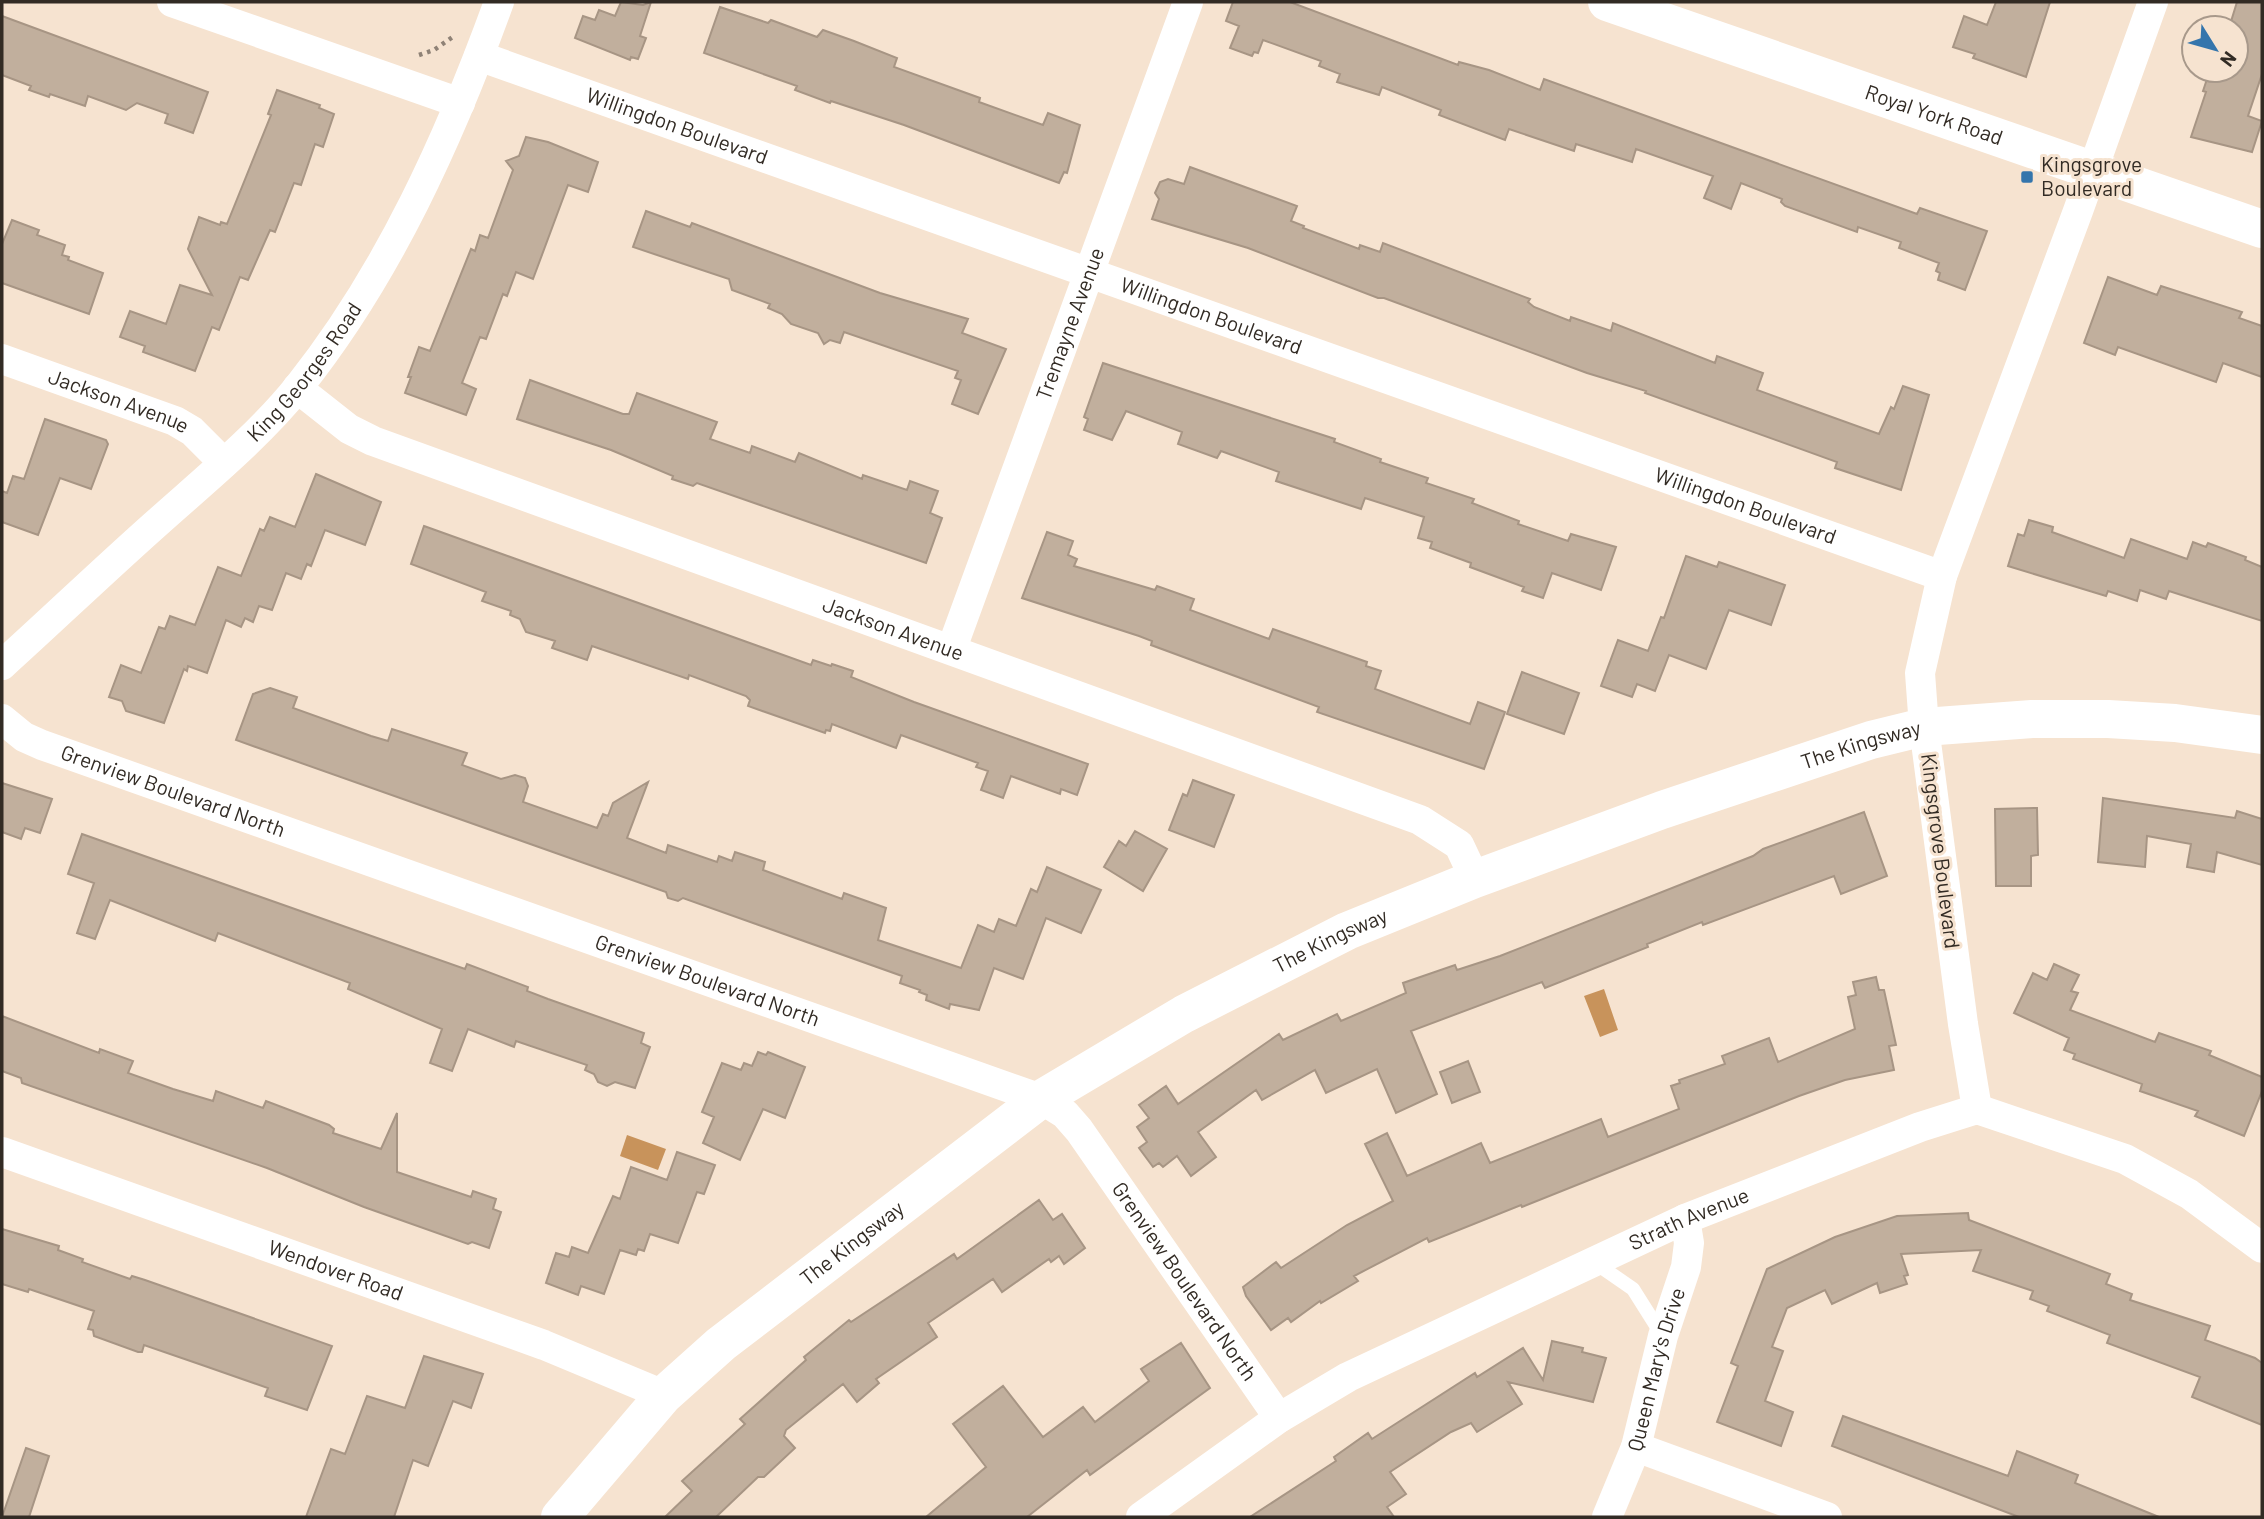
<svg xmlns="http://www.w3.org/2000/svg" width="2264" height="1519" viewBox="0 0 2264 1519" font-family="Barlow,sans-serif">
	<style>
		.water { fill: #c8935b }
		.building { fill: #c1af9d; stroke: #a79584; stroke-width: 2 }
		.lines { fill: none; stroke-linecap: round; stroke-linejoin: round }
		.path { stroke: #8f8276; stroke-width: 4.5; stroke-dasharray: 3.5 5; stroke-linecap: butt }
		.lane { stroke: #fff; stroke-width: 14 }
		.street { stroke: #fff; stroke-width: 30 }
		.secondary { stroke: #fff; stroke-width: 38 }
		.poi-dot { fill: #3475ac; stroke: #f6e3d0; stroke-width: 2.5 }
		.labels { text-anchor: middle; stroke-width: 6; stroke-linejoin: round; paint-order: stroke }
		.street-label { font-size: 21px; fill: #322b24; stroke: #f6e3d0 }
		.poi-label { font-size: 21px; fill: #322b24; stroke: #f6e3d0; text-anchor: start }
	</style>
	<rect width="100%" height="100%" fill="#f6e3d0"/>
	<path class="water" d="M 1604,989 L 1618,1030 L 1600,1037 L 1584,996 Z
		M 627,1135 L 666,1149 L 658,1170 L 620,1156 Z"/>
	<path class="building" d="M 621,2 L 643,5 L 651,2 L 640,36 L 646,38 L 638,59 L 631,57 L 630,60 L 575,38 L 583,16 L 595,20 L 599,10 L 615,16 Z
		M 1233,2 L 1290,2 L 1458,65 L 1459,62 L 1489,70 L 1540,90 L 1544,79 L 1917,214 L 1920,208 L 1987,231 L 1965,290 L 1938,280 L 1940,273 L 1936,271 L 1939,263 L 1899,248 L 1901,242 L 1858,227 L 1857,232 L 1785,206 L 1781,202 L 1782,199 L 1741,183 L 1731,209 L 1704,198 L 1713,176 L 1636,149 L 1632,162 L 1576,144 L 1574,151 L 1509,129 L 1505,140 L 1439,115 L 1441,110 L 1382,87 L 1379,95 L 1337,82 L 1340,74 L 1319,66 L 1321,61 L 1263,40 L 1258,53 L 1254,52 L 1252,56 L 1230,48 L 1239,26 L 1226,21 Z
		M 1996,2 L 2050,2 L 2026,77 L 1973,58 L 1975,54 L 1953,47 L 1964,16 L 1987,25 Z
		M 2237,2 L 2262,2 L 2262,74 L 2248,116 L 2262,121 L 2252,152 L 2191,137 L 2206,92 L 2203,91 L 2210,70 L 2236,70 L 2236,28 L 2229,28 Z
		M 720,7 L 768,23 L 771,20 L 817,37 L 823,30 L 854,41 L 897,58 L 894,67 L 980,98 L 979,102 L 1043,125 L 1048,113 L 1080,125 L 1067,173 L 1064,172 L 1059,183 L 904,125 L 831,101 L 830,103 L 795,90 L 797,86 L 704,53 Z
		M 2,16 L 208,92 L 193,133 L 165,123 L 168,114 L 137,103 L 126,110 L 88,96 L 85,106 L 50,94 L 49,97 L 29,90 L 31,86 L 2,75 Z
		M 277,90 L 320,105 L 319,108 L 334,114 L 323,147 L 315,144 L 301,185 L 294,183 L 275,232 L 270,230 L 248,280 L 240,277 L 219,330 L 212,327 L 195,371 L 143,352 L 145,346 L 120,337 L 130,311 L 166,324 L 180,285 L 212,295 L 188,249 L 199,217 L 220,225 L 221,222 L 227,224 L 271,115 L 268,114 Z
		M 526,137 L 548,142 L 598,162 L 588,192 L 568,185 L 533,279 L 516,272 L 507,296 L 503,294 L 486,339 L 480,337 L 462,383 L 476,389 L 466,415 L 405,393 L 411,377 L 408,377 L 419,347 L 430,351 L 471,249 L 475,251 L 480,235 L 488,238 L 513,170 L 506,161 L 519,156 Z
		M 1190,167 L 1297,206 L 1291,221 L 1304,226 L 1303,228 L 1359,249 L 1360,245 L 1380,252 L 1383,243 L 1530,299 L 1528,302 L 1534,307 L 1570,321 L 1571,317 L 1611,331 L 1613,323 L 1715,363 L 1717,356 L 1763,373 L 1757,390 L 1879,434 L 1891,407 L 1894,409 L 1903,386 L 1929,395 L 1901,490 L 1835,468 L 1837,462 L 1645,393 L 1646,391 L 1587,373 L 1384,298 L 1378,298 L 1248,248 L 1152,219 L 1159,199 L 1155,193 L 1160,182 L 1168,179 L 1184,184 Z
		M 646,211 L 690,227 L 692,223 L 880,293 L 968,319 L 962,333 L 1006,349 L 978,414 L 952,404 L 961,380 L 955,378 L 958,371 L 844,332 L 840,343 L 830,340 L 824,344 L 818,333 L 791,324 L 782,314 L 768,308 L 770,304 L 732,290 L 729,279 L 633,247 Z
		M 12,220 L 39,230 L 37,235 L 65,245 L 62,255 L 69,257 L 68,260 L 103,273 L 89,314 L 2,283 L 2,244 Z
		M 2108,277 L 2157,295 L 2161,286 L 2242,312 L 2239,318 L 2262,326 L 2262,377 L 2223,363 L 2216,382 L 2118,347 L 2115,355 L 2084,343 Z
		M 1103,363 L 1335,439 L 1334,442 L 1381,459 L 1380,462 L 1428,478 L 1426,483 L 1474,499 L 1472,503 L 1519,521 L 1518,524 L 1568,541 L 1571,534 L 1616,547 L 1601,590 L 1552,573 L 1543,598 L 1522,591 L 1524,587 L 1470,567 L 1471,563 L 1430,548 L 1432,542 L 1418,538 L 1424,517 L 1365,498 L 1361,509 L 1276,481 L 1279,472 L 1221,451 L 1217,458 L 1178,444 L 1182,432 L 1126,411 L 1112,440 L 1084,430 L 1088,419 L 1084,417 Z
		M 530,380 L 623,414 L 629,414 L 637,393 L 717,422 L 710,439 L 750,453 L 752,446 L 795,462 L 799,453 L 862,479 L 863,475 L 907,490 L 910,481 L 938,491 L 930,513 L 942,518 L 926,563 L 697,483 L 693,486 L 672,479 L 673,476 L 611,450 L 517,419 Z
		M 45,419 L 106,440 L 108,444 L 91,489 L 60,478 L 38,535 L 2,522 L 2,491 L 7,493 L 13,476 L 24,479 Z
		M 316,474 L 381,502 L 365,545 L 325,530 L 311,566 L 307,564 L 301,579 L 286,573 L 272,610 L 259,606 L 253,622 L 245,618 L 241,627 L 226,620 L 207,673 L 188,666 L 187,671 L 184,669 L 164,723 L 126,711 L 122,701 L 109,697 L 121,665 L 141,673 L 159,627 L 165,629 L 170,616 L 195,625 L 218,567 L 241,576 L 260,529 L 264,531 L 270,517 L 295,527 Z
		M 2029,520 L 2053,527 L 2052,532 L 2124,558 L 2131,539 L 2187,559 L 2193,542 L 2206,547 L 2208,543 L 2246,557 L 2245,560 L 2262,567 L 2262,621 L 2169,591 L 2166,599 L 2140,590 L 2137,601 L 2108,591 L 2106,596 L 2008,566 L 2018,534 L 2024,536 Z
		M 424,526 L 811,665 L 813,660 L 831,666 L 832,664 L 853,671 L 851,677 L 914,702 L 1088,764 L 1077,795 L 1061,789 L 1060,794 L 1011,776 L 1003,798 L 981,790 L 988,771 L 976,767 L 978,763 L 901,735 L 896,748 L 832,724 L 830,731 L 826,730 L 825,733 L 748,706 L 750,700 L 746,696 L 689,675 L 688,679 L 592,646 L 587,660 L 552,648 L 555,641 L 526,632 L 520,619 L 510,615 L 511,611 L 482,601 L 486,592 L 411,564 Z
		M 1047,532 L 1073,541 L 1068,555 L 1077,559 L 1074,566 L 1155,590 L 1157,586 L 1194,599 L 1190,610 L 1269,639 L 1273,629 L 1367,662 L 1366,666 L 1381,671 L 1375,689 L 1470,724 L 1478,702 L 1505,712 L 1484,769 L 1317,712 L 1319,707 L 1151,645 L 1152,641 L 1139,636 L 1022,598 Z
		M 1686,556 L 1717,567 L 1719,562 L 1785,585 L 1771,625 L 1729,610 L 1706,669 L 1669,655 L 1655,691 L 1637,684 L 1632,697 L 1601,686 L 1618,640 L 1648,651 L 1661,617 L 1664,618 Z
		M 1522,672 L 1579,693 L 1564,734 L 1507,714 Z
		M 270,688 L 297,697 L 293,708 L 371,736 L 388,741 L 392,729 L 467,753 L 462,765 L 501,779 L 515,775 L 525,778 L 528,786 L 523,802 L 597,828 L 603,814 L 608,816 L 613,803 L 648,782 L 627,838 L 666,853 L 668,845 L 717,862 L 719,856 L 732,861 L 735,852 L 765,862 L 763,870 L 842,899 L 844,893 L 886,908 L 878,940 L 961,968 L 978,925 L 994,932 L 999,919 L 1016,926 L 1031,889 L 1037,892 L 1047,867 L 1101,890 L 1081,933 L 1046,918 L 1023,979 L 994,968 L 979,1010 L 950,1004 L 949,1009 L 926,1000 L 927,995 L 919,992 L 920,990 L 900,983 L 902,976 L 683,898 L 678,901 L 668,898 L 666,892 L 236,740 L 253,694 Z
		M 1193,780 L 1234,795 L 1214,847 L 1169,830 L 1183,794 L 1187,796 Z
		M 2,783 L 52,799 L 40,833 L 25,828 L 21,839 L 2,832 Z
		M 2103,798 L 2235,818 L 2237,811 L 2262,819 L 2262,865 L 2217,852 L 2214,872 L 2187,867 L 2191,844 L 2147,836 L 2145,867 L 2098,862 Z
		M 2037,808 L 2038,855 L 2031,856 L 2031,886 L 1996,886 L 1995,809 Z
		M 1864,812 L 1887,876 L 1841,894 L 1834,876 L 1703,925 L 1702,922 L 1647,944 L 1648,947 L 1545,988 L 1542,982 L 1411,1031 L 1437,1094 L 1396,1113 L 1377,1069 L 1326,1093 L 1315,1070 L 1262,1100 L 1256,1090 L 1198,1132 L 1216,1157 L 1191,1176 L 1177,1156 L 1163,1167 L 1159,1163 L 1153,1167 L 1139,1148 L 1147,1142 L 1137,1127 L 1149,1118 L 1139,1105 L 1166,1086 L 1178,1104 L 1279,1034 L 1283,1040 L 1337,1014 L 1341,1021 L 1406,993 L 1403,983 L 1455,965 L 1457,970 L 1500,956 L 1753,856 L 1763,849 Z
		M 1135,831 L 1167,849 L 1143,891 L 1104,867 L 1119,841 L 1126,846 Z
		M 82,834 L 465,969 L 467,964 L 528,987 L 527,991 L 548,999 L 644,1033 L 641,1043 L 650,1047 L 635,1088 L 615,1082 L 607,1086 L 598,1082 L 594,1074 L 585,1070 L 587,1065 L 516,1041 L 514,1047 L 468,1029 L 452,1071 L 430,1063 L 442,1029 L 348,989 L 350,983 L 218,933 L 215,941 L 110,900 L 95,939 L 77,933 L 94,883 L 68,874 Z
		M 2054,964 L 2079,975 L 2071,991 L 2078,993 L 2070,1010 L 2155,1042 L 2159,1033 L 2211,1051 L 2209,1055 L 2262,1077 L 2262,1091 L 2244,1136 L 2195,1116 L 2198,1111 L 2140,1091 L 2142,1084 L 2073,1059 L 2075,1054 L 2064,1050 L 2069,1038 L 2014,1013 L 2033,973 L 2047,980 Z
		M 1876,977 L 1879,990 L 1884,990 L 1896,1045 L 1889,1046 L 1894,1070 L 1845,1080 L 1799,1096 L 1522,1207 L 1521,1205 L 1429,1242 L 1427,1238 L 1354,1276 L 1358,1281 L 1321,1303 L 1320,1301 L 1291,1322 L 1288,1318 L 1271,1330 L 1246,1296 L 1243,1287 L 1276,1262 L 1281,1268 L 1347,1225 L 1393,1201 L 1365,1144 L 1387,1133 L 1407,1176 L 1481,1143 L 1490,1163 L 1601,1119 L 1608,1137 L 1679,1109 L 1671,1086 L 1680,1083 L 1679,1080 L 1725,1064 L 1722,1056 L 1769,1038 L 1778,1062 L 1855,1029 L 1848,997 L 1856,995 L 1853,982 Z
		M 2,1016 L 99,1053 L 100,1049 L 133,1061 L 128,1073 L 173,1089 L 213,1101 L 216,1091 L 263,1108 L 266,1101 L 329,1125 L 334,1129 L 333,1133 L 381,1149 L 397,1113 L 397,1172 L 471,1197 L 473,1191 L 496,1199 L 493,1209 L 501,1212 L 489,1248 L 472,1242 L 468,1244 L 364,1207 L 267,1168 L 22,1083 L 21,1078 L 2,1071 Z
		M 758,1052 L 766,1055 L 768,1052 L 805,1067 L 785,1118 L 763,1109 L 740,1160 L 703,1143 L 714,1117 L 702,1112 L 722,1063 L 741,1070 L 744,1063 L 752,1066 Z
		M 1468,1061 L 1480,1092 L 1452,1103 L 1440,1072 Z
		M 677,1152 L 715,1165 L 704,1194 L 697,1192 L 678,1243 L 650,1234 L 644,1251 L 638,1249 L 636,1255 L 620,1250 L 604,1294 L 581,1286 L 578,1295 L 546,1283 L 556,1253 L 569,1257 L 572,1247 L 588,1253 L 613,1196 L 620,1199 L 631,1167 L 667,1180 Z
		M 1039,1200 L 1053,1220 L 1062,1214 L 1085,1248 L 1064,1264 L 1059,1256 L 1051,1262 L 1049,1259 L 1002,1292 L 993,1279 L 928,1323 L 937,1337 L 876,1379 L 879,1383 L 857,1402 L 843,1384 L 786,1430 L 784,1436 L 795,1448 L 764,1477 L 758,1477 L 716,1517 L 665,1517 L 692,1491 L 682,1481 L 745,1424 L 740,1419 L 806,1360 L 804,1357 L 849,1320 L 851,1322 L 954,1254 L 957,1259 Z
		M 1968,1213 L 1969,1220 L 2110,1274 L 2106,1284 L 2132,1294 L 2130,1300 L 2210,1326 L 2205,1340 L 2255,1358 L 2262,1363 L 2262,1425 L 2192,1397 L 2200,1377 L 2107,1343 L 2110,1335 L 2047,1311 L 2049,1306 L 2030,1299 L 2033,1291 L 1973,1271 L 1981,1250 L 1901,1254 L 1908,1275 L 1904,1276 L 1907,1284 L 1880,1293 L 1877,1283 L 1832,1304 L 1825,1290 L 1787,1308 L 1772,1347 L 1783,1351 L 1765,1401 L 1793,1412 L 1781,1446 L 1717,1422 L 1738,1366 L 1731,1363 L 1767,1269 L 1835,1237 L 1897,1216 Z
		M 2,1229 L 59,1246 L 58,1250 L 83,1259 L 82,1262 L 130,1279 L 132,1276 L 145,1280 L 332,1346 L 307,1410 L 265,1396 L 268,1388 L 202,1365 L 144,1345 L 142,1352 L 138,1352 L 94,1336 L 93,1330 L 88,1329 L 94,1311 L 29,1289 L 28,1292 L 2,1284 Z
		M 1552,1341 L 1583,1348 L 1582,1352 L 1606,1358 L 1593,1402 L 1508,1382 L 1522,1404 L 1477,1432 L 1471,1423 L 1451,1432 L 1390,1472 L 1406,1494 L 1387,1507 L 1394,1517 L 1250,1517 L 1336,1461 L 1334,1457 L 1368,1433 L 1372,1439 L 1475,1373 L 1477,1377 L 1523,1348 L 1543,1380 Z
		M 1181,1343 L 1210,1388 L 1090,1475 L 1087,1470 L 1027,1517 L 926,1517 L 986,1467 L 953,1424 L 1003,1386 L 1043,1437 L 1083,1407 L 1095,1422 L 1149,1381 L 1141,1369 Z
		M 424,1356 L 483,1374 L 471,1408 L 453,1401 L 428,1466 L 413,1460 L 394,1517 L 306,1517 L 331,1449 L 345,1454 L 367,1396 L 405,1408 Z
		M 1843,1416 L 2008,1476 L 2017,1451 L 2078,1475 L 2075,1483 L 2159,1517 L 2019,1517 L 1832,1446 Z
		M 26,1448 L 49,1456 L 29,1517 L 2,1517 Z"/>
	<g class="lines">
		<path class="path" d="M 419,55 L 434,50 L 454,36"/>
		<path class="lane" d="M 1594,1262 L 1633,1289 L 1662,1335"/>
		<g class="street">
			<path d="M 172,2 L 460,103"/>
			<path id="s1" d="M 479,56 L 1942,576"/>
			<path id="s2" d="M 2,359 L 175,421 L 192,431 L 224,463"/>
			<path id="s3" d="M 297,388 L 349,429 L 373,441 L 1420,820 L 1459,845 L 1475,879"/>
			<path id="s4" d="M 952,648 L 1188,2"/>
			<path id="s5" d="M 2,665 C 54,618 105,569 158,522 C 205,480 260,435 299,386 C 389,273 450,137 499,2"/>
			<path id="s6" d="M 2,719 L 24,737 L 42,745 L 1041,1099 L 1065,1114 L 1079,1130 L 1279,1418"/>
			<path d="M 1977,1109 L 1963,1024 L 1924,727 L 1920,673 L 1942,576 L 2078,211 L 2153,2"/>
			<path id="s7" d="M 2,1152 L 544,1345 L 664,1395"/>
			<path d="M 1636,1447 L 1827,1517"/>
			<path id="s8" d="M 1141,1517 L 1279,1418 L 1348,1377 L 1685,1219 L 1920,1127 L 1977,1109 L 2125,1159 L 2189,1194 L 2262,1248"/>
			<path id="s9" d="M 1607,1517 L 1636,1447 L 1663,1336 L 1686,1267 L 1689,1243 L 1685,1219"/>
		</g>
		<g class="secondary">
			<path id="s10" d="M 1607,2 L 2262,229"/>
			<path id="s11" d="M 560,1517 L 664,1395 L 721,1344 L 1041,1099 L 1184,1014 L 1347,931 L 1475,879 L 1662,810 L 1871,740 L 1924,727 L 2032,719 L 2108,719 L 2175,723 L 2262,735"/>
		</g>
	</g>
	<rect class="poi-dot" x="2020" y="170" width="14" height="14" rx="3.5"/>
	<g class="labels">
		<g class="street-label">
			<text dy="7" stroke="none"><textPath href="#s10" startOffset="346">Royal York Road</textPath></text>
			<text dy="7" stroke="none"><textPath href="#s1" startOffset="210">Willingdon Boulevard</textPath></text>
			<text dy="7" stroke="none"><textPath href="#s1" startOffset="777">Willingdon Boulevard</textPath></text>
			<text dy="7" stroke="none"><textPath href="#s4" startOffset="345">Tremayne Avenue</textPath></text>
			<text dy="7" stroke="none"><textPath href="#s5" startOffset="422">King Georges Road</textPath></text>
			<text dy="7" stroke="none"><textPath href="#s2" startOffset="124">Jackson Avenue</textPath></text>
			<text dy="7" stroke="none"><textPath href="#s1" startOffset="1344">Willingdon Boulevard</textPath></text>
			<text dy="7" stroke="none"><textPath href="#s3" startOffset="646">Jackson Avenue</textPath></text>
			<text dy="7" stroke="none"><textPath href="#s11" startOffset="1536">The Kingsway</textPath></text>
			<text dy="7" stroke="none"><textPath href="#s6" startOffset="187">Grenview Boulevard North</textPath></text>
			<text transform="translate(1940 851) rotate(83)" y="7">Kingsgrove Boulevard</text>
			<text dy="7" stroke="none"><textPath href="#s11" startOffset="970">The Kingsway</textPath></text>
			<text dy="7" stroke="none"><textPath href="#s6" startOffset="754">Grenview Boulevard North</textPath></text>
			<text dy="7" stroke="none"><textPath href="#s8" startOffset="626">Strath Avenue</textPath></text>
			<text dy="7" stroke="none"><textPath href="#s11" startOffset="402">The Kingsway</textPath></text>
			<text dy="7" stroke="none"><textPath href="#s7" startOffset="354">Wendover Road</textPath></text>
			<text dy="7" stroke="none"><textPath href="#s6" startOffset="1342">Grenview Boulevard North</textPath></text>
			<text dy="7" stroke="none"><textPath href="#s9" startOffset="156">Queen Mary's Drive</textPath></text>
		</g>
		<g class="poi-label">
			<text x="2041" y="172">Kingsgrove<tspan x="2041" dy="24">Boulevard</tspan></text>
		</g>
	</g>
	<rect width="2264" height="1519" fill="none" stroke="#322b24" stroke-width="7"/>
	<g transform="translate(2215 49) rotate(127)"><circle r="33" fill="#f6e3d0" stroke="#a8998b" stroke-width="2"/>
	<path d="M0-5L12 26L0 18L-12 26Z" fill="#3475ac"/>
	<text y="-10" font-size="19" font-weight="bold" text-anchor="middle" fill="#322b24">N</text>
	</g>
</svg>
